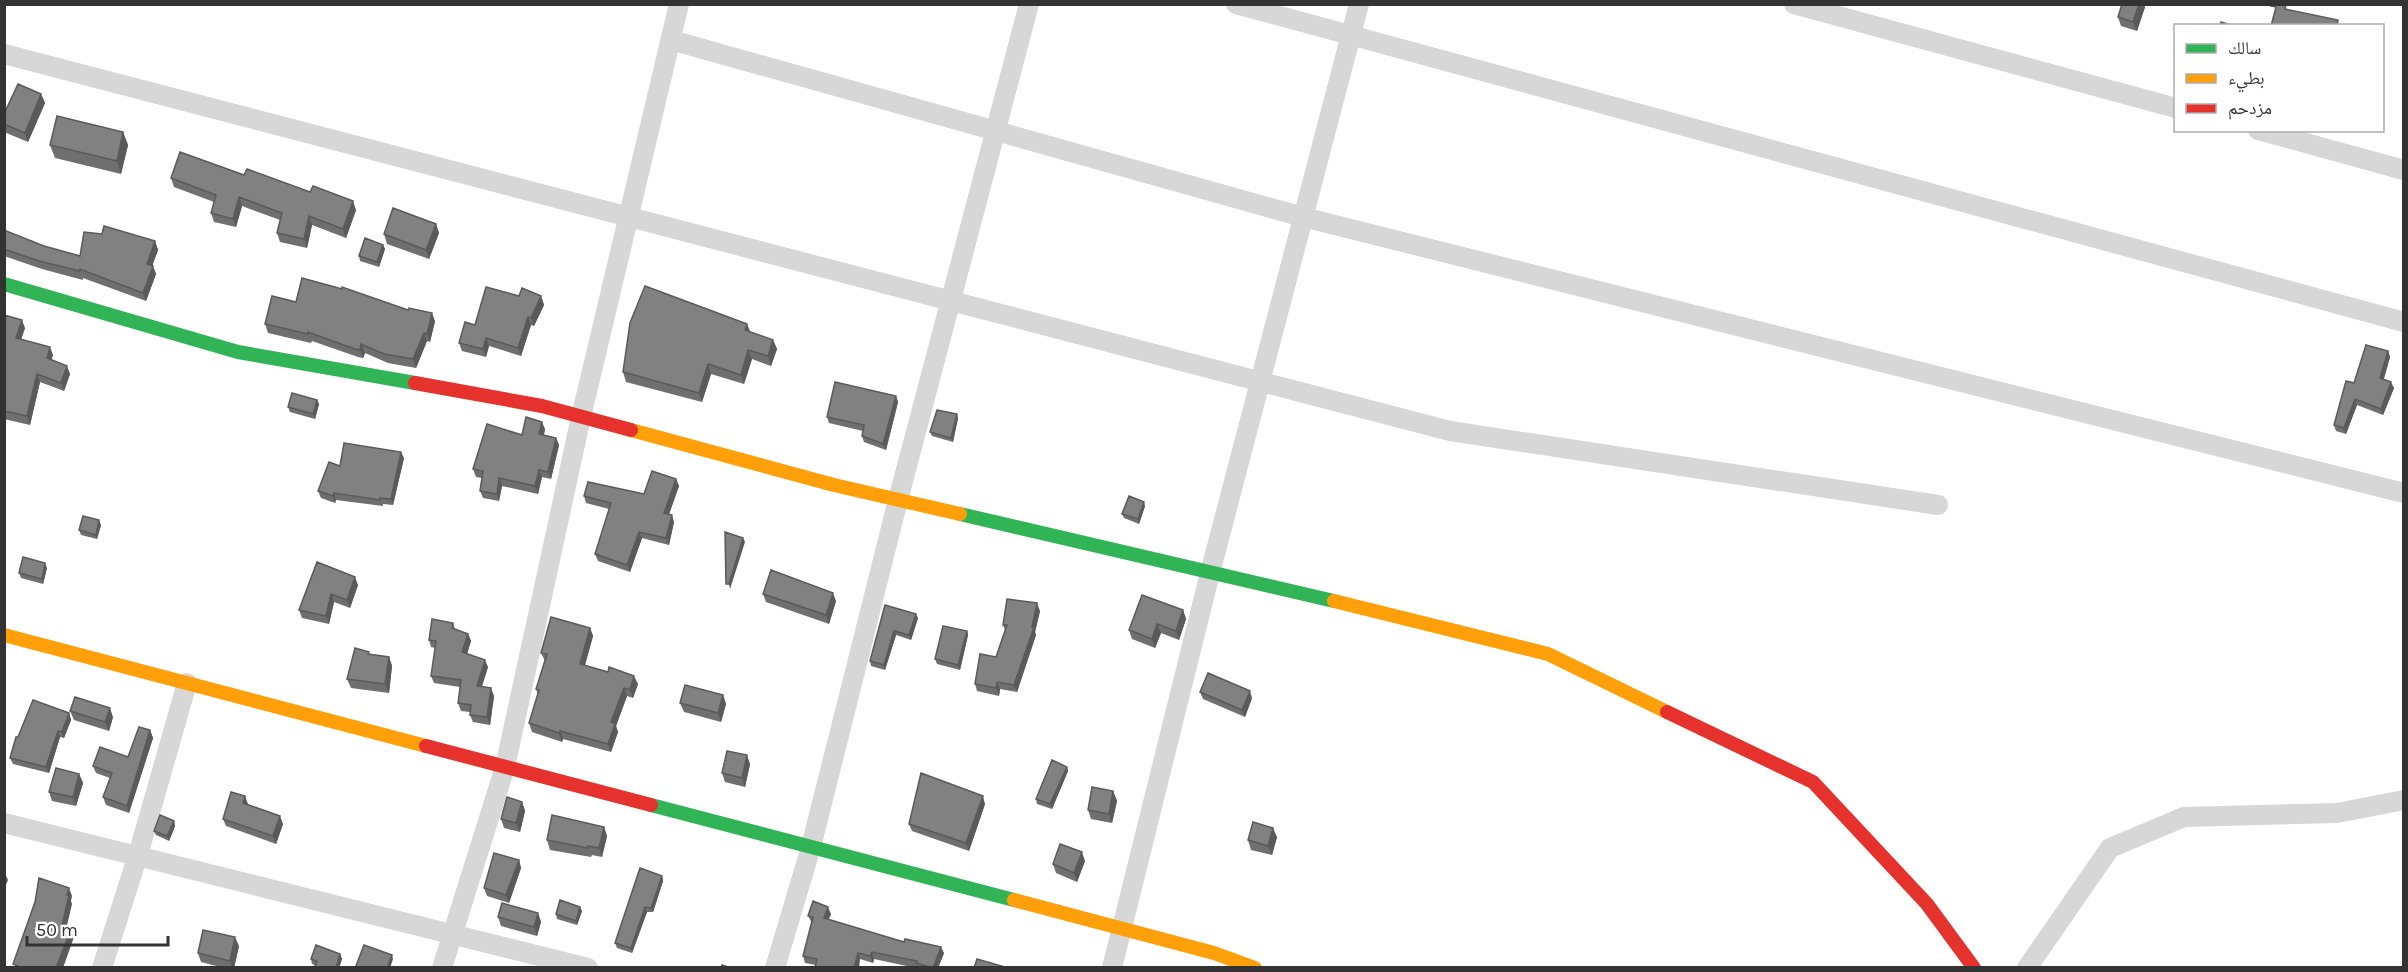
<svg xmlns="http://www.w3.org/2000/svg" width="2408" height="972" viewBox="0 0 2408 972" font-family="Karla,'Noto Naskh Arabic',sans-serif">
	<style>
		.lines { fill: none; stroke-linecap: round; stroke-linejoin: round }
		.street { stroke: #d7d7d7; stroke-width: 20 }
		.fast { stroke: #30b455; stroke-width: 14 }
		.slow { stroke: #ff9f0a; stroke-width: 14 }
		.jam { stroke: #e5322d; stroke-width: 14 }
		.wall { fill: #6f6f6f }
		.shaded-wall { fill: #5a5a5a }
		.building { fill: #818181; stroke: #5a5a5a; stroke-width: 1.5 }
	</style>
	<rect width="100%" height="100%" fill="#fff"/>
	<g class="lines">
		<path class="street" d="M 1236,4 L 2404,322
			M 1794,4 L 2176,108
			M 671,40 L 1303,217 L 2404,493
			M 4,54 L 1450,431 L 1938,505
			M 2258,130 L 2404,170
			M 4,823 L 588,968
			M 102,968 L 138,855 L 187,683
			M 442,968 L 505,767 L 581,417 L 679,4
			M 775,968 L 811,847 L 898,500 L 1029,4
			M 1112,968 L 1210,573 L 1359,4
			M 2027,968 L 2110,848 L 2184,817 L 2337,813 L 2404,800"/>
		<path class="fast" d="M 4,284 L 238,352 L 415,383
			M 960,514 L 1334,601
			M 651,805 L 1014,900"/>
		<path class="slow" d="M 631,430 L 834,485 L 960,514
			M 1334,601 L 1548,654 L 1667,712
			M 4,635 L 426,746
			M 1014,900 L 1214,953 L 1255,968"/>
		<path class="jam" d="M 415,383 L 542,406 L 631,430
			M 1667,712 L 1813,782 L 1927,904 L 1974,968
			M 426,746 L 651,805"/>
	</g>
	<path class="wall" d="M 2145,7 L 2137,31 L 2121,26 L 2118,17 Z
		M 41,94 L 45,103 L 28,142 L 4,132 L 4,114 Z
		M 123,132 L 128,145 L 121,174 L 55,158 L 50,145 Z
		M 244,175 L 356,210 L 346,238 L 312,225 L 307,248 L 280,242 L 277,233 L 280,220 L 242,206 L 236,227 L 214,222 L 211,213 L 214,202 L 174,187 L 171,178 Z
		M 436,224 L 439,233 L 429,259 L 387,244 L 384,234 Z
		M 4,230 L 44,246 L 80,256 L 155,241 L 158,250 L 152,266 L 156,274 L 146,301 L 83,278 L 83,280 L 42,269 L 4,256 Z
		M 383,245 L 385,249 L 379,267 L 360,261 L 359,256 Z
		M 519,296 L 541,296 L 544,305 L 534,326 L 531,325 L 521,356 L 489,346 L 486,357 L 462,351 L 459,343 L 475,325 Z
		M 296,302 L 435,321 L 430,342 L 427,341 L 416,368 L 388,363 L 365,353 L 363,358 L 358,357 L 312,341 L 311,343 L 268,333 L 265,324 Z
		M 4,315 L 25,328 L 21,339 L 53,355 L 51,360 L 70,374 L 64,391 L 40,382 L 30,425 L 4,419 Z
		M 747,324 L 750,332 L 773,340 L 777,349 L 771,366 L 752,359 L 744,384 L 711,374 L 702,402 L 626,382 L 623,372 Z
		M 2388,351 L 2390,357 L 2384,379 L 2394,388 L 2383,415 L 2357,405 L 2346,434 L 2336,431 L 2334,425 L 2354,383 Z
		M 896,396 L 898,402 L 886,450 L 864,442 L 862,436 L 863,431 L 829,423 L 827,417 Z
		M 317,400 L 319,404 L 315,419 L 290,412 L 288,407 Z
		M 958,418 L 953,442 L 932,436 L 930,432 Z
		M 545,429 L 544,435 L 556,438 L 559,445 L 551,479 L 542,477 L 538,494 L 502,486 L 499,501 L 483,498 L 480,491 L 482,478 L 476,477 L 473,469 L 522,435 Z
		M 404,458 L 393,505 L 383,504 L 383,506 L 336,500 L 335,503 L 321,498 L 318,491 L 340,466 Z
		M 676,479 L 679,486 L 669,514 L 674,522 L 669,545 L 642,538 L 630,572 L 598,561 L 595,554 L 609,509 L 586,503 L 584,496 L 644,494 Z
		M 1145,506 L 1139,524 L 1124,518 L 1122,514 Z
		M 101,525 L 97,539 L 81,535 L 79,530 Z
		M 317,562 L 358,585 L 350,608 L 334,602 L 329,624 L 302,618 L 299,610 Z
		M 47,568 L 43,584 L 21,578 L 19,573 Z
		M 763,594 L 836,601 L 829,624 L 766,602 Z
		M 885,605 L 918,618 L 911,640 L 896,635 L 885,670 L 871,666 L 870,661 Z
		M 1183,610 L 1186,619 L 1179,640 L 1161,633 L 1155,648 L 1132,639 L 1129,630 Z
		M 1040,611 L 1035,632 L 1036,635 L 1017,692 L 1000,689 L 999,696 L 977,691 L 975,684 L 996,657 L 1005,630 L 1003,625 Z
		M 453,623 L 455,629 L 468,634 L 471,641 L 467,654 L 488,667 L 482,687 L 494,696 L 490,725 L 473,722 L 470,715 L 470,712 L 461,711 L 458,703 L 460,687 L 434,683 L 431,676 L 435,648 L 431,647 L 429,640 Z
		M 590,628 L 593,636 L 585,665 L 638,684 L 633,698 L 627,696 L 616,726 L 618,732 L 611,752 L 563,739 L 562,742 L 532,732 L 529,723 L 538,695 L 536,689 L 545,661 L 541,653 Z
		M 967,631 L 968,635 L 960,670 L 937,664 L 935,659 Z
		M 370,654 L 389,657 L 392,666 L 389,693 L 351,688 L 347,679 Z
		M 1200,692 L 1252,698 L 1245,717 L 1203,699 Z
		M 723,695 L 726,704 L 721,722 L 684,712 L 680,703 Z
		M 70,711 L 113,717 L 109,731 L 74,720 Z
		M 69,713 L 71,720 L 64,738 L 60,737 L 49,773 L 13,764 L 10,758 L 18,737 Z
		M 150,730 L 153,738 L 129,813 L 106,805 L 103,797 L 110,778 L 96,773 L 93,766 L 128,757 Z
		M 750,764 L 745,787 L 725,782 L 722,773 Z
		M 1067,767 L 1068,771 L 1052,809 L 1037,804 L 1036,799 Z
		M 79,774 L 83,783 L 76,806 L 52,801 L 49,792 Z
		M 1113,791 L 1117,801 L 1112,823 L 1091,819 L 1088,810 Z
		M 245,796 L 247,805 L 283,824 L 276,844 L 226,826 L 223,819 Z
		M 522,802 L 525,811 L 520,832 L 504,828 L 501,819 Z
		M 985,804 L 969,851 L 912,831 L 909,824 Z
		M 174,821 L 175,826 L 169,841 L 156,835 L 154,831 Z
		M 604,827 L 607,836 L 602,857 L 592,855 L 591,857 L 550,850 L 547,840 Z
		M 1277,837 L 1272,855 L 1251,850 L 1248,840 Z
		M 519,860 L 521,868 L 509,903 L 487,896 L 484,888 Z
		M 1085,861 L 1077,882 L 1056,873 L 1053,864 Z
		M 662,876 L 663,881 L 653,912 L 647,912 L 632,953 L 617,948 L 615,943 Z
		M 582,911 L 577,925 L 557,919 L 556,914 Z
		M 538,913 L 541,922 L 537,936 L 501,926 L 498,917 Z
		M 831,914 L 828,920 L 944,953 L 938,968 L 916,968 L 874,959 L 873,963 L 860,959 L 816,965 L 805,963 L 803,956 L 812,923 L 808,916 Z
		M 239,946 L 234,968 L 224,968 L 201,962 L 198,953 Z
		M 340,954 L 342,959 L 339,968 L 314,968 L 315,965 L 312,964 L 311,959 Z"/>
	<path class="shaded-wall" d="M 2139,4 L 2144,4 L 2145,7 L 2137,31 L 2133,22 Z
		M 41,94 L 45,103 L 28,142 L 25,133 Z
		M 123,132 L 128,145 L 121,174 L 117,161 Z
		M 239,197 L 242,206 L 236,227 L 233,219 Z
		M 353,201 L 356,210 L 346,238 L 343,229 Z
		M 309,216 L 312,225 L 307,248 L 304,239 Z
		M 436,224 L 439,233 L 429,259 L 426,250 Z
		M 155,241 L 158,250 L 150,272 L 147,264 Z
		M 383,245 L 385,249 L 379,267 L 377,262 Z
		M 153,266 L 156,274 L 146,301 L 143,293 Z
		M 541,296 L 544,305 L 534,326 L 531,318 Z
		M 432,313 L 435,321 L 430,342 L 427,334 Z
		M 528,317 L 531,325 L 521,356 L 518,348 Z
		M 22,320 L 25,328 L 19,346 L 16,338 Z
		M 747,324 L 751,334 L 745,330 Z
		M 424,333 L 427,341 L 416,368 L 413,359 Z
		M 486,338 L 489,346 L 486,357 L 483,349 Z
		M 773,340 L 777,349 L 771,366 L 768,356 Z
		M 361,344 L 365,353 L 363,358 L 360,350 Z
		M 50,347 L 53,355 L 50,366 L 47,358 Z
		M 748,350 L 752,359 L 744,384 L 741,375 Z
		M 2388,351 L 2390,357 L 2382,384 L 2380,378 Z
		M 708,364 L 711,374 L 702,402 L 699,393 Z
		M 67,366 L 70,374 L 64,391 L 61,383 Z
		M 37,374 L 40,382 L 30,425 L 27,416 Z
		M 2391,382 L 2394,388 L 2383,415 L 2381,409 Z
		M 896,396 L 898,402 L 886,450 L 883,444 Z
		M 2355,399 L 2357,405 L 2346,434 L 2344,428 Z
		M 317,400 L 319,404 L 315,419 L 313,414 Z
		M 957,414 L 958,418 L 953,442 L 951,438 Z
		M 542,422 L 545,429 L 542,441 L 539,434 Z
		M 556,438 L 559,445 L 551,479 L 548,472 Z
		M 401,452 L 404,458 L 393,505 L 391,499 Z
		M 539,470 L 542,477 L 538,494 L 535,486 Z
		M 499,478 L 502,486 L 499,501 L 497,494 Z
		M 676,479 L 679,486 L 667,520 L 664,513 Z
		M 334,493 L 336,500 L 335,503 L 333,496 Z
		M 1144,502 L 1145,506 L 1139,524 L 1138,519 Z
		M 672,515 L 674,522 L 669,545 L 666,538 Z
		M 99,520 L 101,525 L 97,539 L 96,535 Z
		M 639,532 L 642,538 L 630,572 L 627,565 Z
		M 743,538 L 745,542 L 730,589 L 729,584 Z
		M 45,563 L 47,568 L 43,584 L 42,579 Z
		M 355,577 L 358,585 L 350,608 L 347,600 Z
		M 833,593 L 836,601 L 829,624 L 826,615 Z
		M 331,594 L 334,602 L 329,624 L 326,616 Z
		M 1037,603 L 1040,611 L 1035,632 L 1036,635 L 1017,692 L 1014,685 L 1032,627 Z
		M 1183,610 L 1186,619 L 1179,640 L 1176,631 Z
		M 916,614 L 918,618 L 911,640 L 909,635 Z
		M 1157,624 L 1161,633 L 1155,648 L 1152,639 Z
		M 590,628 L 593,636 L 583,672 L 580,664 Z
		M 894,631 L 896,635 L 885,670 L 884,665 Z
		M 967,631 L 968,635 L 960,670 L 958,665 Z
		M 468,634 L 471,641 L 465,660 L 462,652 Z
		M 389,657 L 392,666 L 389,693 L 385,684 Z
		M 485,660 L 488,667 L 479,694 L 477,686 Z
		M 634,676 L 638,684 L 633,698 L 630,690 Z
		M 997,682 L 1000,689 L 999,696 L 996,688 Z
		M 491,688 L 494,696 L 490,725 L 487,717 Z
		M 624,688 L 627,696 L 616,726 L 618,732 L 611,752 L 608,744 L 611,722 Z
		M 1250,691 L 1252,698 L 1245,717 L 1242,710 Z
		M 723,695 L 726,704 L 721,722 L 718,713 Z
		M 110,708 L 113,717 L 109,731 L 105,722 Z
		M 69,713 L 71,720 L 64,738 L 62,732 Z
		M 150,730 L 153,738 L 129,813 L 127,806 Z
		M 58,731 L 60,737 L 49,773 L 46,767 Z
		M 560,731 L 563,739 L 562,742 L 559,733 Z
		M 747,755 L 750,764 L 745,787 L 742,778 Z
		M 1067,767 L 1068,771 L 1052,809 L 1050,804 Z
		M 79,774 L 83,783 L 76,806 L 73,797 Z
		M 1113,791 L 1117,801 L 1112,823 L 1109,814 Z
		M 245,796 L 248,804 L 246,810 L 243,803 Z
		M 983,796 L 985,804 L 969,851 L 966,843 Z
		M 522,802 L 525,811 L 520,832 L 516,823 Z
		M 280,816 L 283,824 L 276,844 L 273,836 Z
		M 174,821 L 175,826 L 169,841 L 167,836 Z
		M 604,827 L 607,836 L 602,857 L 599,848 Z
		M 1273,828 L 1277,837 L 1272,855 L 1268,846 Z
		M 1082,852 L 1085,861 L 1077,882 L 1074,873 Z
		M 519,860 L 521,868 L 509,903 L 506,895 Z
		M 5,874 L 8,880 L 4,889 L 4,877 Z
		M 662,876 L 663,881 L 653,912 L 651,908 Z
		M 69,888 L 72,896 L 71,901 L 72,904 L 65,934 L 62,925 Z
		M 580,907 L 582,911 L 577,925 L 576,921 Z
		M 645,907 L 647,912 L 632,953 L 631,948 Z
		M 828,907 L 831,914 L 826,925 L 824,918 Z
		M 538,913 L 541,922 L 537,936 L 534,927 Z
		M 71,929 L 74,937 L 63,968 L 56,968 Z
		M 235,937 L 239,946 L 234,968 L 233,968 L 230,961 Z
		M 941,947 L 944,953 L 938,968 L 933,968 Z
		M 872,952 L 874,959 L 873,963 L 870,956 Z
		M 858,953 L 860,959 L 859,968 L 854,968 Z
		M 340,954 L 342,959 L 339,968 L 336,968 Z
		M 392,955 L 393,959 L 390,968 L 387,968 Z"/>
	<path class="building" d="M 2122,4 L 2139,4 L 2133,22 L 2118,17 Z
		M 2272,4 L 2286,4 L 2285,9 L 2338,20 L 2337,26 L 2271,26 L 2276,7 L 2271,6 Z
		M 2221,22 L 2234,26 L 2220,26 Z
		M 18,84 L 41,94 L 25,133 L 4,124 L 4,114 Z
		M 57,116 L 123,132 L 117,161 L 50,145 Z
		M 180,152 L 244,175 L 247,169 L 310,192 L 313,186 L 353,201 L 343,229 L 309,216 L 304,239 L 277,233 L 282,213 L 239,197 L 233,219 L 211,213 L 216,195 L 171,178 Z
		M 393,208 L 436,224 L 426,250 L 384,234 Z
		M 104,226 L 155,241 L 147,264 L 153,266 L 143,293 L 80,269 L 80,271 L 39,261 L 4,249 L 4,230 L 44,246 L 80,256 L 84,232 L 102,234 Z
		M 365,238 L 383,245 L 377,262 L 359,256 Z
		M 302,278 L 342,289 L 342,287 L 408,310 L 409,308 L 432,313 L 427,334 L 424,333 L 413,359 L 384,354 L 361,344 L 360,350 L 355,349 L 308,332 L 308,334 L 265,324 L 272,296 L 296,302 Z
		M 645,286 L 747,324 L 745,330 L 773,340 L 768,356 L 748,350 L 741,375 L 708,364 L 699,393 L 623,372 L 630,323 Z
		M 486,287 L 519,296 L 522,288 L 541,296 L 531,318 L 528,317 L 518,348 L 486,338 L 483,349 L 459,343 L 465,322 L 475,325 Z
		M 4,315 L 22,320 L 16,338 L 50,347 L 47,358 L 67,366 L 61,383 L 37,374 L 27,416 L 4,411 Z
		M 2366,345 L 2388,351 L 2380,378 L 2391,382 L 2381,409 L 2355,399 L 2344,428 L 2334,425 L 2346,381 L 2354,383 Z
		M 835,382 L 896,396 L 883,444 L 862,436 L 864,425 L 827,417 Z
		M 292,393 L 317,400 L 313,414 L 288,407 Z
		M 937,410 L 957,414 L 951,438 L 930,432 Z
		M 526,417 L 542,422 L 539,434 L 556,438 L 548,472 L 539,470 L 535,486 L 499,478 L 497,494 L 480,491 L 483,471 L 473,469 L 487,424 L 522,435 Z
		M 344,443 L 401,452 L 391,499 L 380,498 L 380,500 L 334,493 L 333,496 L 318,491 L 329,462 L 340,466 Z
		M 652,471 L 676,479 L 664,513 L 672,515 L 666,538 L 639,532 L 627,565 L 595,554 L 611,503 L 584,496 L 588,482 L 644,494 Z
		M 1129,496 L 1144,502 L 1138,519 L 1122,514 Z
		M 83,516 L 99,520 L 96,535 L 79,530 Z
		M 725,532 L 743,538 L 729,584 L 726,584 Z
		M 23,557 L 45,563 L 42,579 L 19,573 Z
		M 317,562 L 355,577 L 347,600 L 331,594 L 326,616 L 299,610 Z
		M 771,570 L 833,593 L 826,615 L 763,594 Z
		M 1142,595 L 1183,610 L 1176,631 L 1157,624 L 1152,639 L 1129,630 Z
		M 1007,599 L 1037,603 L 1032,627 L 1034,627 L 1014,685 L 997,682 L 996,688 L 975,684 L 980,654 L 996,657 L 1007,625 L 1003,625 Z
		M 885,605 L 916,614 L 909,635 L 894,631 L 884,665 L 870,661 Z
		M 551,617 L 590,628 L 580,664 L 608,672 L 609,667 L 634,676 L 630,690 L 624,688 L 611,722 L 615,724 L 608,744 L 560,731 L 559,733 L 529,723 L 539,690 L 536,689 L 547,654 L 541,653 Z
		M 432,619 L 453,623 L 452,628 L 468,634 L 462,652 L 485,660 L 477,686 L 491,688 L 487,717 L 470,715 L 471,705 L 458,703 L 461,680 L 431,676 L 436,641 L 429,640 Z
		M 943,626 L 967,631 L 958,665 L 935,659 Z
		M 355,648 L 369,652 L 368,654 L 389,657 L 385,684 L 347,679 Z
		M 1208,673 L 1250,691 L 1242,710 L 1200,692 Z
		M 685,685 L 723,695 L 718,713 L 680,703 Z
		M 75,697 L 110,708 L 105,722 L 70,711 Z
		M 33,700 L 69,713 L 62,732 L 58,731 L 46,767 L 10,758 L 16,737 L 18,737 Z
		M 139,727 L 150,730 L 127,806 L 103,797 L 112,773 L 93,766 L 100,747 L 128,757 Z
		M 727,751 L 747,755 L 742,778 L 722,773 Z
		M 1052,760 L 1067,767 L 1050,804 L 1036,799 Z
		M 56,768 L 79,774 L 73,797 L 49,792 Z
		M 921,773 L 983,796 L 966,843 L 909,824 Z
		M 1092,787 L 1113,791 L 1109,814 L 1088,810 Z
		M 231,792 L 245,796 L 243,803 L 280,816 L 273,836 L 223,819 Z
		M 507,797 L 522,802 L 516,823 L 501,819 Z
		M 160,815 L 174,821 L 167,836 L 154,831 Z
		M 552,815 L 604,827 L 599,848 L 588,846 L 588,848 L 547,840 Z
		M 1253,822 L 1273,828 L 1268,846 L 1248,840 Z
		M 1060,844 L 1082,852 L 1074,873 L 1053,864 Z
		M 494,853 L 519,860 L 506,895 L 484,888 Z
		M 640,868 L 662,876 L 651,908 L 645,907 L 631,948 L 615,943 Z
		M 39,878 L 69,888 L 67,895 L 69,895 L 62,925 L 71,929 L 56,968 L 22,968 L 13,964 L 35,902 Z
		M 560,900 L 580,907 L 576,921 L 556,914 Z
		M 813,901 L 828,907 L 824,918 L 904,942 L 905,939 L 941,947 L 933,968 L 916,963 L 917,961 L 872,952 L 870,956 L 858,953 L 854,968 L 815,968 L 817,959 L 803,956 L 813,917 L 808,916 Z
		M 502,903 L 538,913 L 534,927 L 498,917 Z
		M 203,930 L 235,937 L 230,961 L 198,953 Z
		M 316,945 L 340,954 L 336,968 L 314,968 L 317,961 L 311,959 Z
		M 364,945 L 392,955 L 387,968 L 360,968 L 356,966 Z
		M 977,959 L 1005,967 L 1005,968 L 974,968 Z
		M 722,965 L 731,968 L 721,968 Z"/>
	<rect width="2408" height="972" fill="none" stroke="#333333" stroke-width="12"/>
	<rect x="2174" y="24" width="210" height="108" fill="#ffffff" stroke="#adadad" stroke-width="1.5"/>
	<rect x="2186" y="44" width="30" height="9" fill="#30b455" stroke="#adadad" stroke-width="1.5"/>
	<text x="2228" y="54" font-size="18" fill="#333333">سالك</text>
	<rect x="2186" y="74" width="30" height="9" fill="#ff9f0a" stroke="#adadad" stroke-width="1.5"/>
	<text x="2228" y="84" font-size="18" fill="#333333">بطيء</text>
	<rect x="2186" y="104" width="30" height="9" fill="#e5322d" stroke="#adadad" stroke-width="1.5"/>
	<text x="2228" y="114" font-size="18" fill="#333333">مزدحم</text>
	<path d="M27 936v9h141v-9" fill="none" stroke="#333333" stroke-width="3"/>
	<text x="36" y="936" font-size="18" fill="#333333" stroke="#ffffff" stroke-width="4.5" paint-order="stroke">50 m</text>
</svg>
